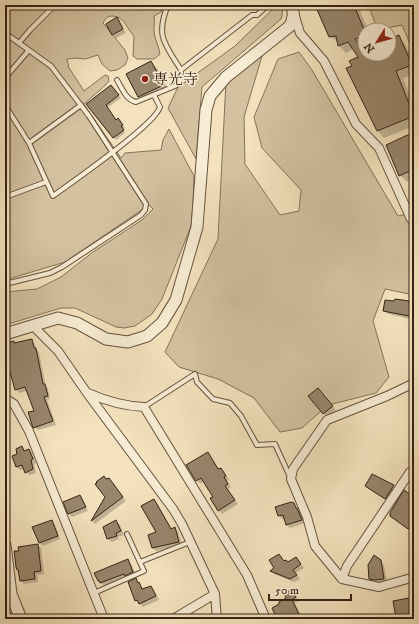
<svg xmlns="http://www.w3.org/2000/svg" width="419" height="624" viewBox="0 0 419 624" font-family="'IM FELL DW Pica','Noto Serif JP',serif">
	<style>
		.green { fill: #d3c1a0; stroke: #84725a }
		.shadow { fill: #0003 }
		.building { fill: #98866c; stroke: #362215 }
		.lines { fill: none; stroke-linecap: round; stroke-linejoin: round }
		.service-casing { stroke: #65523f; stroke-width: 6 }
		.minor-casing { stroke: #65523f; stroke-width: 10 }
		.tertiary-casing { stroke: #65523f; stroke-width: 13 }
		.service { stroke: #f7ecd4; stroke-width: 4 }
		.minor { stroke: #f7ecd4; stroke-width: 8 }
		.tertiary { stroke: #f7ecd4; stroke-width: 11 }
		.poi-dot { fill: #8f2418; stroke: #f7ecd4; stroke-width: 1.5 }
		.labels { text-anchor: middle; stroke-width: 3; stroke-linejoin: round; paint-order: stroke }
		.poi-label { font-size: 15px; fill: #362215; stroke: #f7ecd4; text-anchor: start }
	</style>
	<rect width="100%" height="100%" fill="#f3e2bd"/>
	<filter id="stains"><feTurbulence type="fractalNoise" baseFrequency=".005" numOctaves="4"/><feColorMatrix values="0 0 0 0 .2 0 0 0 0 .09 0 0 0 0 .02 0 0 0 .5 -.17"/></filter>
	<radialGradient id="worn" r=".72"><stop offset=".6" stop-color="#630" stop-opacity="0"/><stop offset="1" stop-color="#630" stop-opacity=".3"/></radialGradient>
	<path class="green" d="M 5,5 L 162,5 L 161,12 L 154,16 C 155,21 154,25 154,30 C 154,38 159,46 160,54 L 154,59 L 137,59 L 133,56 L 134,36 C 126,28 125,17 113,16 C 107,16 105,19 103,23 L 125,50 L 128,58 L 125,65 L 117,70 L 110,71 L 102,64 L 98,55 L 85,59 L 75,58 L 67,59 L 69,68 L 84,91 L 105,75 L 108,76 L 109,81 C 102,90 92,96 84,104 L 121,158 L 125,153 L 161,150 L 163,140 L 169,129 L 194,176 L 193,205 L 191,226 L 162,299 L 152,314 L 135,326 L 124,328 L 116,327 L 75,308 L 61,308 L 5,325 L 5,292 L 37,289 L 61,277 L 93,252 L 142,220 L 153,209 L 149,205 L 65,262 L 5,280 Z
		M 277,5 L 280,5 C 283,10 283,13 281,19 L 202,87 L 196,159 L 168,108 L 178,87 L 235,46 Z
		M 368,5 L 405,5 L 406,7 L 414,5 L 414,53 L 402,25 L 378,30 Z
		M 299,52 L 312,70 L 398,216 L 414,212 L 414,295 L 385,289 L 373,321 L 389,377 L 376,393 L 328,405 L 302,428 L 280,432 L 254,398 L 218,379 L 179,367 L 165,352 L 218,239 L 226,81 L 262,56 L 244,117 L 245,164 L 280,215 L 299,211 L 301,190 L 262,148 L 254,117 L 278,59 Z"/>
	<path class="shadow" d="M 316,5 L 358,5 L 368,30 L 365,30 L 365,54 L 389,54 L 389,40 L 398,37 L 405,44 L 414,62 L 414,74 L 403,78 L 414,106 L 414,126 L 384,138 L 377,130 L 353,66 L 359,58 L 353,49 L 346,53 L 339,46 L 339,43 L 330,36 Z
		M 117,19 L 126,33 L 116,38 L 107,24 Z
		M 151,62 L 157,68 L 168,90 L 144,102 L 139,97 L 127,74 Z
		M 114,89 L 121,98 L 107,108 L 117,121 L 121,122 L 125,128 L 123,129 L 125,133 L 116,140 L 88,104 Z
		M 414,133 L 414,179 L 407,182 L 400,175 Z
		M 414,305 L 414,344 L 411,341 L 414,320 L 388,314 L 384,311 Z
		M 31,340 L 35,344 L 36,349 L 39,353 L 46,386 L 48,389 L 50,399 L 47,400 L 56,425 L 38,430 L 34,427 L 35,411 L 27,391 L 19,393 L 16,389 L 12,375 L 5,373 L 5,344 L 13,342 L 15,344 Z
		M 321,392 L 336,410 L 327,416 L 324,413 Z
		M 22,447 L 25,451 L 29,450 L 32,453 L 36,463 L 34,464 L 36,473 L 29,475 L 24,469 L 20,470 L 17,467 L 13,457 L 19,454 Z
		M 208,453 L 219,470 L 221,469 L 224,472 L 229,480 L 227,481 L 231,487 L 228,489 L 238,504 L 222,514 L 219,510 L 214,497 L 204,481 L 200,484 L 187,465 Z
		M 107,480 L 112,482 L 126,501 L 95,524 L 92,521 L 106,497 Z
		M 389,484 L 397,490 L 389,502 L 366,485 Z
		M 79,496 L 83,500 L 88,511 L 72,517 L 69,514 L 65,502 Z
		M 414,498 L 414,524 L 410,530 L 391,516 Z
		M 153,500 L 157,503 L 172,529 L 175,528 L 178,532 L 182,545 L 156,551 L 153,548 L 158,533 Z
		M 294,504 L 300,512 L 305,523 L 290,528 L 287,525 L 285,519 L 282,519 L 279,516 L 276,508 Z
		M 51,521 L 55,525 L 60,539 L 43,546 L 40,543 L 34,528 Z
		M 116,521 L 120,525 L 124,535 L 118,537 L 119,539 L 112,542 L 108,539 Z
		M 37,545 L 41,548 L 44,574 L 37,575 L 38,582 L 24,584 L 21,581 L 20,551 Z
		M 296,558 L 304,568 L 296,573 L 300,579 L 294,582 L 274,574 L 271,571 L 284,562 L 289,563 Z
		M 127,560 L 131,564 L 136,575 L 128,577 L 104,586 L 101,583 Z
		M 380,561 L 384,565 L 387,582 L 378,583 L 373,582 L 370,579 Z
		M 136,580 L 144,590 L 151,587 L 154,590 L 159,600 L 143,607 L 136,600 Z
		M 292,591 L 299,601 L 295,603 L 302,618 L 272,619 L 271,616 L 276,614 L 287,599 Z
		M 414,598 L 414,619 L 398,619 L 397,617 Z
		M 57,614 L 61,619 L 45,619 Z"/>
	<path class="building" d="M 315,5 L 354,5 L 365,32 L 365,36 L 355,39 L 365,52 L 365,54 L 389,54 L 389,39 L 399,35 L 412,65 L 396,71 L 414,116 L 377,131 L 346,68 L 352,66 L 349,61 L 358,57 L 348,42 L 338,46 L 336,36 L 329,37 Z
		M 117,17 L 123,29 L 112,35 L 106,24 Z
		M 151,61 L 164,85 L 138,97 L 126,74 Z
		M 111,85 L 119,95 L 106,105 L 116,120 L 118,118 L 123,125 L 121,126 L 124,130 L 113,138 L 86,104 Z
		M 414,132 L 414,169 L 399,176 L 386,145 Z
		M 395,299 L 409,301 L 409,303 L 414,304 L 414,317 L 383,311 L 385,300 L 394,301 Z
		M 32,339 L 34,348 L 36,348 L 43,384 L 45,384 L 48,396 L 44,397 L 53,421 L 33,428 L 28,412 L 34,411 L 25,387 L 15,390 L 10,372 L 5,371 L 5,343 L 14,341 L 14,343 Z
		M 318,388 L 333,406 L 323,414 L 308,396 Z
		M 22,446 L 24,451 L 29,449 L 33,459 L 31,460 L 33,469 L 25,473 L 22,465 L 16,467 L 12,456 L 17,454 L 16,449 Z
		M 208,452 L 218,469 L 221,468 L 226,476 L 224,477 L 228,484 L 225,486 L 235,500 L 218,511 L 210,498 L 213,497 L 201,478 L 196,481 L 186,465 Z
		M 372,474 L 394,485 L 385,499 L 365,486 Z
		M 104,476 L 106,479 L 109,478 L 123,497 L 91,521 L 105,497 L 95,484 L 97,483 L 96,482 Z
		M 404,490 L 414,497 L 414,512 L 412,516 L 414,519 L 408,529 L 390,516 L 390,513 L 394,506 Z
		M 80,495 L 86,507 L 68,514 L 63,502 Z
		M 154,499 L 171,529 L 175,527 L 179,542 L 152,548 L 148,535 L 156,532 L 141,506 Z
		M 291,502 L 294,503 L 296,508 L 297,508 L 302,520 L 286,525 L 283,515 L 278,516 L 275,507 Z
		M 52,520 L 58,536 L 39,543 L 32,527 Z
		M 116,520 L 121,531 L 116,533 L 117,536 L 107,539 L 103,527 Z
		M 38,544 L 41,571 L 34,572 L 35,579 L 20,581 L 18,570 L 17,570 L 16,567 L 14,551 L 19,551 L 18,547 Z
		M 279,554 L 284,561 L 286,560 L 288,562 L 296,557 L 301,564 L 293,570 L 297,575 L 290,579 L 270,571 L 274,568 L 269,560 Z
		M 374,555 L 381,560 L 384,579 L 374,580 L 369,579 L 368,565 Z
		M 128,559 L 133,572 L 125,576 L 124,574 L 100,583 L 99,581 L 98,581 L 94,573 Z
		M 136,578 L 138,583 L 139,582 L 142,589 L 151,586 L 156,596 L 139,604 L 137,600 L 135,601 L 128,582 Z
		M 292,589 L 296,597 L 292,600 L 299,614 L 289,619 L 277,619 L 272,608 L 279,604 L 279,602 L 286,598 L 284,594 Z
		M 414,597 L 414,614 L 396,618 L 393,601 Z"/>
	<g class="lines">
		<g class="service-casing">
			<path id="service" d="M 168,5 C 155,36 165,44 181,70
				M 5,33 L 51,66 L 89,116 L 146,204 L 145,210 L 141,215 L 62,267 L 50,273 L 5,284
				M 19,43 L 30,30 L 55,5
				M 5,78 L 29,50
				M 117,80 C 122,88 126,100 136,102 L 175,86 L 180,82 L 181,70 L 252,15 L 257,15 L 268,5
				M 5,105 L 29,143
				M 81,105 L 29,143 L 53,196 C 72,182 155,125 160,107 L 154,95
				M 5,197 L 46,182
				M 144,407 L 195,374 L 197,382 L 213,399 L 230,403 L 241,416 L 257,445 L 275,444 L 290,477
				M 140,562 L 190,542
				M 94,593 L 144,571 L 127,534"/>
		</g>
		<g class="minor-casing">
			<path id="minor" d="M 294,13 L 300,33 L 324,61 L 356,124 L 379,148 L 411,219 L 414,221
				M 32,325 L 58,351 L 87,393 L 173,509 L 182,524 L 215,594 L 217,619
				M 88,393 C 106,401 124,406 144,407 L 247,575 L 266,619
				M 5,398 L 14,404 L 29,431 L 104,619
				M 342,579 L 315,546 L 307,517 L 291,479 L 293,469 L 327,420 L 387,396 L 414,383
				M 342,579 L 347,566 L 410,472 L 414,469
				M 342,579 L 379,587 L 411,578 L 414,580
				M 173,619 L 215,594"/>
		</g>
		<g class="tertiary-casing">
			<path id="tertiary" d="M 5,334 L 58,318 L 77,323 L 106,339 L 128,342 L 147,336 L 162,323 L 176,300 L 197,227 L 206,110 L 210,96 L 226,77 L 290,26 C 293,19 295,13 291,5
				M 5,545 L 11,594 L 21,619"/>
		</g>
		<use href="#service" class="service"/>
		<use href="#minor" class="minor"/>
		<use href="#tertiary" class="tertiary"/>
	</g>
	<circle class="poi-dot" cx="145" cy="79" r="4"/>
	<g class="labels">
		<g class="poi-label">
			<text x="153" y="84">専光寺</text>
		</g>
	</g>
	<rect width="419" height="624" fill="none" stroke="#f3e2bd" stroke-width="20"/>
	<rect x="6" y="6" width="407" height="612" fill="none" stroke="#362215" stroke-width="2"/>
	<rect x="10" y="10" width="399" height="604" fill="none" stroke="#362215"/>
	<g transform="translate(377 42) rotate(233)"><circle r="19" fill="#f7ecd4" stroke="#aa9b88"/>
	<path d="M0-3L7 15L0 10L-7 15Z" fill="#8f2418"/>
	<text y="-6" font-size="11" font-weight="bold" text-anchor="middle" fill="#362215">N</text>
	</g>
	<path d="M269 594v6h82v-6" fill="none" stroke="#362215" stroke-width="2"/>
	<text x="275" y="594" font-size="12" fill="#362215" stroke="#f7ecd4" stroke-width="3" paint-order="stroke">50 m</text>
	<rect width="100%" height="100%" filter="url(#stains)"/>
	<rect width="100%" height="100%" fill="url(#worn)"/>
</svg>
